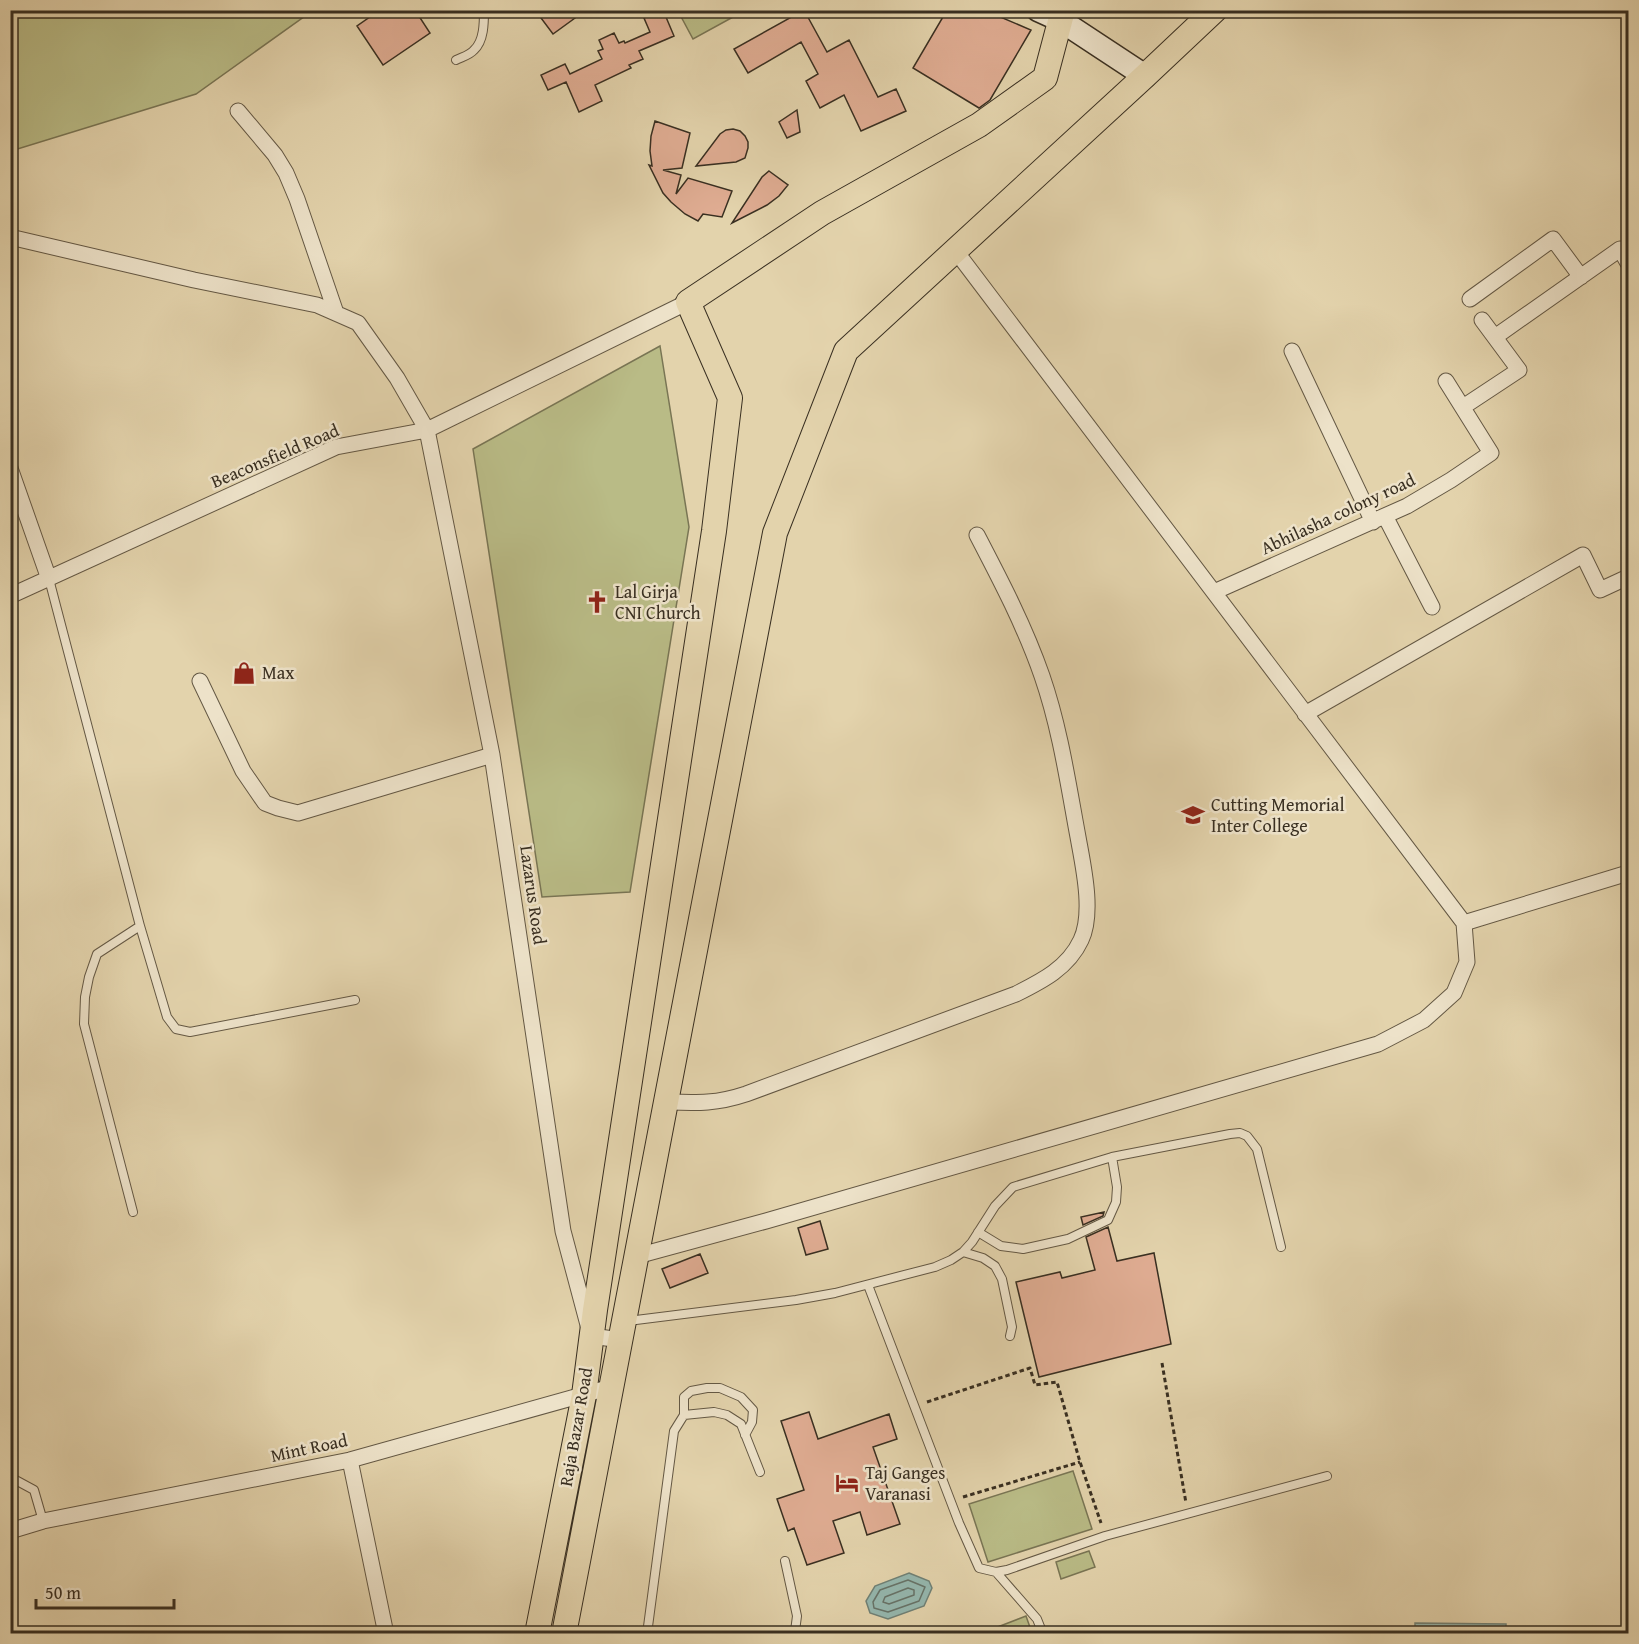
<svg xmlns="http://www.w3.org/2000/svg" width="1639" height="1644" viewBox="0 0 1639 1644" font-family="'Gentium Book Plus',serif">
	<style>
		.green { fill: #b9bb86; stroke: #797554; stroke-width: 1.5 }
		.water { fill: #95b7ae; stroke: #708176; stroke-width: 1.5 }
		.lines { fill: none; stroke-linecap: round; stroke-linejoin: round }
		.shore { stroke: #677368; stroke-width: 1.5 }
		.building { fill: #dfac92; stroke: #392f21; stroke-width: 1.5 }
		.lane-casing { stroke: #645844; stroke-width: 10 }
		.street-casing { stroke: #645844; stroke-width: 17 }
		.secondary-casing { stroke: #392f21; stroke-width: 25 }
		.primary-casing { stroke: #392f21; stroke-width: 26 }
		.path { stroke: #392f21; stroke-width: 3; stroke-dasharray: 4.5 3; stroke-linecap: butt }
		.lane { stroke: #ede2c9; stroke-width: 8 }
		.street { stroke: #ede2c9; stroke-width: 15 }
		.secondary { stroke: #ede2c9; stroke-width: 22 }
		.primary { stroke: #e3d3ac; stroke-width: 24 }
		.labels { text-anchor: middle; stroke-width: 5; stroke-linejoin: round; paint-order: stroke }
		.street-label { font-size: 18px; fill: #392f21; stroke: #ede2c9 }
		.poi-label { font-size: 18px; fill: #392f21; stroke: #ede2c9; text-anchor: start }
	</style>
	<rect width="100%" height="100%" fill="#e3d3ac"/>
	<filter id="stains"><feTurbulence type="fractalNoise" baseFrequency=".00333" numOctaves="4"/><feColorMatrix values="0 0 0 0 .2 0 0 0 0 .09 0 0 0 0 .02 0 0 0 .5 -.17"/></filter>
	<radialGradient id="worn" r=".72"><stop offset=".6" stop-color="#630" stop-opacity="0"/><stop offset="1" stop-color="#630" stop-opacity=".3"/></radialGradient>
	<path class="green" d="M 11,10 L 312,10 L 312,11 L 196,94 L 11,151 Z
		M 678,11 L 744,11 L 693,39 Z
		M 660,346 L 689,527 L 630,892 L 542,897 L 473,449 Z
		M 1073,1471 L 1092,1529 L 988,1562 L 969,1504 Z
		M 1089,1551 L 1095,1567 L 1061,1579 L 1056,1562 Z
		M 1026,1616 L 1032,1633 L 982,1633 Z"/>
	<path class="water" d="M 909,1573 L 929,1581 L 932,1588 L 924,1606 L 888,1619 L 870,1613 L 866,1601 L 875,1586 Z
		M 1415,1623 L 1506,1624 L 1506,1633 L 1415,1633 Z"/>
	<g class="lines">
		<path class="shore" d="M 908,1580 L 925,1587 L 919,1601 L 888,1612 L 874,1608 L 873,1602 L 880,1590 Z
			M 908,1588 L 914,1590 L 914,1595 L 889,1604 L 883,1602 L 885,1597 Z
			M 1420,1634 L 1421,1630 L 1424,1629 L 1497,1630 L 1500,1634"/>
	</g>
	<path class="building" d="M 380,10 L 415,10 L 430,33 L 383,65 L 357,26 Z
		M 535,10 L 586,10 L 553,34 Z
		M 661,10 L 663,10 L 674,36 L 639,51 L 643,59 L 629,65 L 631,68 L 595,85 L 602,101 L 579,112 L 566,82 L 548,90 L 541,75 L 565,64 L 570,74 L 602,59 L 598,51 L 603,49 L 599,40 L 614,33 L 619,43 L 624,41 L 625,43 L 650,32 L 644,18 Z
		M 804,10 L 827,52 L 849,40 L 878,97 L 896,89 L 906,111 L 861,131 L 844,95 L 820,108 L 806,81 L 818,74 L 801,42 L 748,73 L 734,49 Z
		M 947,10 L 984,10 L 1031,30 L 990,100 L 979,108 L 913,68 Z
		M 797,110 L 800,132 L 787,138 L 779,122 Z
		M 655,121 L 690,133 L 682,168 L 663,170 L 681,175 L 676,194 L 688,178 L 732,191 L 722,217 L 703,214 L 698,221 L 685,214 L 671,202 L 663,193 L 649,165 L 652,166 L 650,151 L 651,136 Z
		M 733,129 L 740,131 L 745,136 L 748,142 L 748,148 L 745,158 L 736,162 L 696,166 L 720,134 L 726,130 Z
		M 769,171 L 788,185 L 779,196 L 767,205 L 732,223 L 762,177 Z
		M 1104,1212 L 1103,1216 L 1083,1225 L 1081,1217 Z
		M 820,1221 L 828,1249 L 806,1255 L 798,1228 Z
		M 1108,1227 L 1117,1261 L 1154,1253 L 1171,1344 L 1039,1377 L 1016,1282 L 1060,1272 L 1062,1278 L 1095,1270 L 1086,1237 Z
		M 700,1254 L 708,1273 L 670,1288 L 662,1269 Z
		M 809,1412 L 818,1439 L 889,1414 L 897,1439 L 873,1447 L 900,1524 L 867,1535 L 860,1512 L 833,1521 L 844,1553 L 807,1565 L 794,1528 L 788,1531 L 777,1499 L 804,1490 L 781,1421 Z"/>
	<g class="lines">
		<g class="lane-casing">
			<path id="lane" d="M 456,60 C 462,57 470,55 474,50 C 484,41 484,23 484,10
				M 49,579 L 140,926 L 167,1017 L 176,1029 L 190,1032 L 355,1000
				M 133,1212 L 84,1024 L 85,997 L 89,977 L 97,954 L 140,926
				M 978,1232 L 1001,1246 L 1023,1249 L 1068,1239 L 1108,1220 L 1116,1202 L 1117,1187 L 1112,1157
				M 963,1252 L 983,1258 L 995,1266 L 1002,1279 L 1012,1327 L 1010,1336
				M 868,1285 L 959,1523 L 979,1568 L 996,1572 L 1037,1619 L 1043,1634
				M 628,1321 L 796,1300 L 835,1293 L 935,1267 L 951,1260 L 963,1252 L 972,1242 L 995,1206 L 1013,1187 L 1112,1157 L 1230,1134 L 1240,1133 L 1247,1136 L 1257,1149 L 1281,1247
				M 684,1415 L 684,1397 L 691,1391 L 707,1388 L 720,1388 L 741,1397 L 753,1410 L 752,1422 L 745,1435
				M 10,1477 L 34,1490 L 43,1521
				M 785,1561 L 797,1616 L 795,1631 L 791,1634
				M 996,1572 L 1007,1570 L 1105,1536 L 1327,1476
				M 647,1634 L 674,1431 L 684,1415 L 714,1412 L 727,1415 L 741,1424 L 760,1472"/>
		</g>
		<g class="street-casing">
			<path id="street" d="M 238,111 L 275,155 L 286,173 L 297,199 L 336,313
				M 10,237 L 194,280 L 317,305 L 358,323 L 397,378 L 427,430 L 492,755 L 563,1231 L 591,1336 L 621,1340
				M 1470,299 L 1553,239 L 1581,277
				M 1495,337 L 1620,249 L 1628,263
				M 1292,351 L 1373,522
				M 1463,407 L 1519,370 L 1482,320
				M 10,468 L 49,579
				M 1385,516 L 1432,607
				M 1214,592 L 1407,506 L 1451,480 L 1491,453 L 1446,381
				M 10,596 L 336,447 L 427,430 L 688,302
				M 200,681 L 243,771 L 265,803 L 278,808 L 298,813 L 492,755
				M 1305,714 L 1583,555 L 1600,590 L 1628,577
				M 1464,923 L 1628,873
				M 666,1102 C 697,1103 716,1104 746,1094 L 1016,994 C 1042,981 1068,968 1081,940 C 1094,913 1083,865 1078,837 C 1068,783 1060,728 1042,676 C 1025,627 1001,581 977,535
				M 637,1256 L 766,1221 L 1378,1044 L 1424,1020 L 1454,993 L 1467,962 L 1464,923 L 955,250
				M 350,1460 L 386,1634
				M 10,1531 L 43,1521 L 350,1460 L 611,1387"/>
		</g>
		<g class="secondary-casing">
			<path id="secondary" d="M 1038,10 L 1060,20 L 1145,76"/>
		</g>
		<g class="primary-casing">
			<path id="primary" d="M 537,1634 L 584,1395 L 595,1310 L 714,531 L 730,398 L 688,302 L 822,213 L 979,125 L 1045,78 L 1063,10
				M 564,1634 L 775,533 L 846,351 L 1145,76 L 1215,10"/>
		</g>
		<path class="path" d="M 1162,1363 L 1186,1503
			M 927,1402 L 1030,1368 L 1035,1385 L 1057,1382 L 1080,1462 L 1101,1523
			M 963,1497 L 1080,1462"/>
		<use href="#lane" class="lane"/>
		<use href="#street" class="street"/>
		<use href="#secondary" class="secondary"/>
		<use href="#primary" class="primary"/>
	</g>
	<defs>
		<g id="church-bare" transform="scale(1.8)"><path d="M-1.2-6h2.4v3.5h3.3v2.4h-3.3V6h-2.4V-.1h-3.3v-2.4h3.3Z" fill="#8f2418" stroke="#ede2c9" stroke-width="2.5" paint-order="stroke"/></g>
		<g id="shop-bare" transform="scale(1.8)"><path d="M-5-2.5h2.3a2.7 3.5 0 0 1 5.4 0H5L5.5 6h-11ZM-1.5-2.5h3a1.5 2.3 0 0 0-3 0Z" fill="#8f2418" stroke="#ede2c9" stroke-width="2.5" paint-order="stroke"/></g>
		<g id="university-bare" transform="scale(1.8)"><path d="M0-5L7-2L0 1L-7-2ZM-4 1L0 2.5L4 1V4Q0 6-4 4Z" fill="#8f2418" stroke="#ede2c9" stroke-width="2.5" paint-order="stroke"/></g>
		<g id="hotel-bare" transform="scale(1.8)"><path d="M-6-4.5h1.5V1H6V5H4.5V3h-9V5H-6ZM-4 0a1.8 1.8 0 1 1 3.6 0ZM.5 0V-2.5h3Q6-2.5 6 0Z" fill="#8f2418" stroke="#ede2c9" stroke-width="2.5" paint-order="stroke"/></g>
	</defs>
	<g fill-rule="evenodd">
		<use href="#church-bare" x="597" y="602"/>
		<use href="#shop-bare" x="244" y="673"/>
		<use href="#university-bare" x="1193" y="815"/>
		<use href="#hotel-bare" x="847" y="1483"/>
	</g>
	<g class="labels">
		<g class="street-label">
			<text transform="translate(275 456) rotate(-23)" y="6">Beaconsfield Road</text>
			<text transform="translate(1338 514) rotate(-25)" y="6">Abhilasha colony road</text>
			<text transform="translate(533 895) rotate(82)" y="6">Lazarus Road</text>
			<text transform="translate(576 1427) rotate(-80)" y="6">Raja Bazar Road</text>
			<text transform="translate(309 1448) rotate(-12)" y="6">Mint Road</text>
		</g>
		<g class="poi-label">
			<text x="615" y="598">Lal Girja<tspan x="615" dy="21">CNI Church</tspan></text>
			<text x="262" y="679">Max</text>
			<text x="1211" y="811">Cutting Memorial<tspan x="1211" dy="21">Inter College</tspan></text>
			<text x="865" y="1479">Taj Ganges<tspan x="865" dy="21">Varanasi</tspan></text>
		</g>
	</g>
	<rect width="1639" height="1644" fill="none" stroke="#e3d3ac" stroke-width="36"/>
	<rect x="12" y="12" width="1615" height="1620" fill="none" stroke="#392f21" stroke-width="3"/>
	<rect x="18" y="18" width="1603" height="1608" fill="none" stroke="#392f21" stroke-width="1.5"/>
	<path d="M36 1599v9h138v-9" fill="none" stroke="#392f21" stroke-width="3"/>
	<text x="45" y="1599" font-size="18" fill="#392f21" stroke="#ede2c9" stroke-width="4.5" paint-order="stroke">50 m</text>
	<rect width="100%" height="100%" filter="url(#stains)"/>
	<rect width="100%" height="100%" fill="url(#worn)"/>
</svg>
